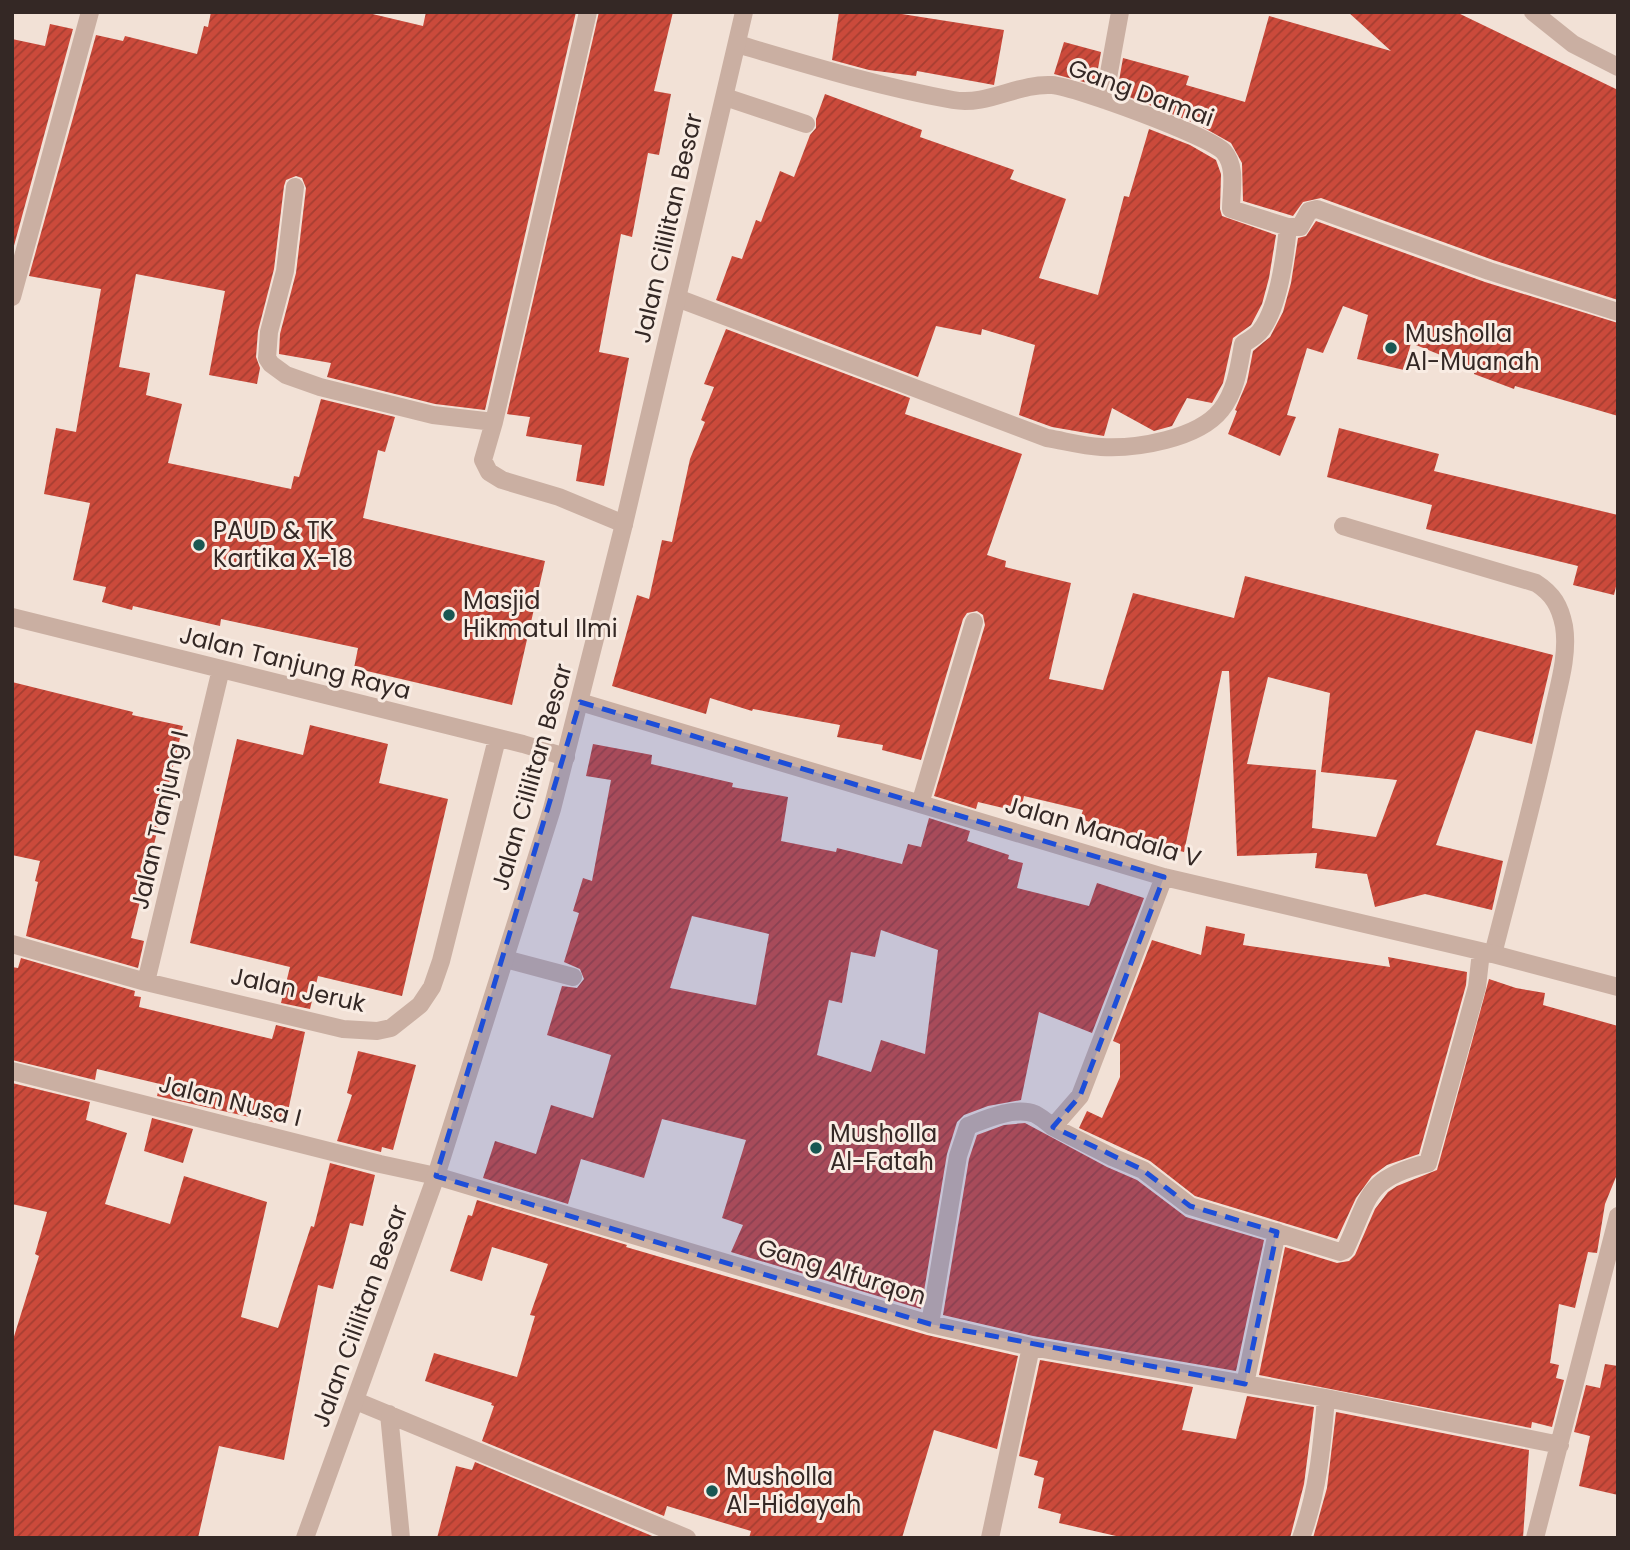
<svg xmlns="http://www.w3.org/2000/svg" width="1630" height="1550" viewBox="0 0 1630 1550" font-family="Poppins,sans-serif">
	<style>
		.building { fill: url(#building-hatch); fill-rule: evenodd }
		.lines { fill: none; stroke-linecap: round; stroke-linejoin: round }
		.service { stroke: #caafa2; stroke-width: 18 }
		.minor { stroke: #caafa2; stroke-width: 18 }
		.tertiary { stroke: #caafa2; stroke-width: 18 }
		.marked { fill: #1d4ed8; fill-opacity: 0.2; stroke: #1d4ed8; stroke-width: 5; stroke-dasharray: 14 9; stroke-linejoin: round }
		.poi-dot { fill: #195752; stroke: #f9ece3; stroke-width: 2.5 }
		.labels { text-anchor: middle; stroke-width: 6; stroke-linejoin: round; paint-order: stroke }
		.street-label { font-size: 24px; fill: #342825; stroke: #f9ece3 }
		.poi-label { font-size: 24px; fill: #342825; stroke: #f9ece3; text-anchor: start }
	</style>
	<defs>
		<pattern id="building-hatch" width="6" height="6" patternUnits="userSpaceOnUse" patternTransform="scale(1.75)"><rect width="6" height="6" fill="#cb4a3b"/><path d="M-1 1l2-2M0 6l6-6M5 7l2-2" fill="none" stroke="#a63e31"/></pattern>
	</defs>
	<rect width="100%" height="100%" fill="#f2e1d6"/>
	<path class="building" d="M 211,12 L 364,12 L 423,26 L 426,12 L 576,12 L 485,410 L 435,404 L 327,377 L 331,363 L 279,354 L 280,334 L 296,273 L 306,188 L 302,178 L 296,176 L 286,180 L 284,186 L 274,269 L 258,331 L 256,357 L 260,368 L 257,384 L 209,375 L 225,291 L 136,274 L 119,367 L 150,373 L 146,395 L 182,404 L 168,463 L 291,489 L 294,476 L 299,477 L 321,399 L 395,417 L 385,452 L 378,450 L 363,518 L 545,561 L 512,705 L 354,668 L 358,648 L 221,619 L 220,626 L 133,606 L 132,610 L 102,602 L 106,587 L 73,580 L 90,503 L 44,494 L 56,428 L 76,432 L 101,289 L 29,276 L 96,35 L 123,41 L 125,36 L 197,54 L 204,26 L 208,27 Z
		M 599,12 L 673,12 L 654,91 L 671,94 L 659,155 L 648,153 L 632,237 L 621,234 L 599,352 L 629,358 L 604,486 L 576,481 L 582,445 L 526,436 L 530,417 L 507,414 Z
		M 839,12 L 889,12 L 1004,30 L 994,85 L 917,71 L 916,76 L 869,70 L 832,60 Z
		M 1348,12 L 1456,12 L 1618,90 L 1618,300 L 1493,260 L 1321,198 L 1303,202 L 1293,216 L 1243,201 L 1242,163 L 1231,143 L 1199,125 L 1117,92 L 1123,58 L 1189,76 L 1186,85 L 1245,102 L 1269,16 L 1391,51 Z
		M 50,24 L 73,29 L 12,253 L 12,39 L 45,46 Z
		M 1064,42 L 1101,52 L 1095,85 L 1054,74 Z
		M 825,94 L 922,130 L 920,137 L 1014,170 L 1010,179 L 1066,199 L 1039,278 L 1098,295 L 1124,196 L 1129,197 L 1149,129 L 1190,145 L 1216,160 L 1221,174 L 1220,209 L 1222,216 L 1276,235 L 1269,278 L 1262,304 L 1251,325 L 1233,338 L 1223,383 L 1212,403 L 1187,398 L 1172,426 L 1154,431 L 1112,408 L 1104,436 L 1052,427 L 1019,415 L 1035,345 L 982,329 L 981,335 L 936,326 L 918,377 L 716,300 L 732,256 L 742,259 L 756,220 L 761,222 L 780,171 L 794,177 L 810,135 L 816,128 L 816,119 Z
		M 1316,221 L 1485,282 L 1618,323 L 1618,416 L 1515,386 L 1514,389 L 1474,374 L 1475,369 L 1411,343 L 1404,370 L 1357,359 L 1368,315 L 1343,306 L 1323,353 L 1307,348 L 1287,415 L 1296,417 L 1280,456 L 1228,434 L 1237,411 L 1235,410 L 1247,382 L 1253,351 L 1270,337 L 1283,312 L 1291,283 L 1298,238 L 1306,236 Z
		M 726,329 L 910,398 L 905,414 L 1022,454 L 987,555 L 1006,561 L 1005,567 L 1071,583 L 1049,679 L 1103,690 L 1133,593 L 1234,618 L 1245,576 L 1553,655 L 1532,744 L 1476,730 L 1436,845 L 1503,861 L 1492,910 L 1425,894 L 1375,907 L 1367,874 L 1315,868 L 1317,853 L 1237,856 L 1229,671 L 1222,671 L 1184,852 L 1133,840 L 1134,835 L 1080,819 L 1083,810 L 1024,796 L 1020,812 L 978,802 L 976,809 L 934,796 L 985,625 L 983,615 L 977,611 L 967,613 L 963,619 L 921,760 L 882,750 L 883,745 L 837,737 L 840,725 L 753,709 L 752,711 L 710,698 L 706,714 L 612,686 L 637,595 L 649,599 L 662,540 L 672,542 L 690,459 L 705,422 L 701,420 L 714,387 L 704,384 ZM 1268,677 L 1330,693 L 1321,772 L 1397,780 L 1376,837 L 1312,828 L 1316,770 L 1247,764 Z
		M 1339,428 L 1439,454 L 1434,471 L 1618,515 L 1618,578 L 1614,595 L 1573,585 L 1578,566 L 1426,529 L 1432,505 L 1327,477 Z
		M 12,682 L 133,712 L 132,715 L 183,726 L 131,938 L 144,941 L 138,968 L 26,936 L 38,882 L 35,881 L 40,861 L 12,855 Z
		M 310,725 L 388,744 L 379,783 L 448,799 L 402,996 L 318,976 L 310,1009 L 281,1003 L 290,967 L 190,943 L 237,739 L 303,755 Z
		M 593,744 L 652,755 L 651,764 L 733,783 L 732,787 L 788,797 L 781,841 L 836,852 L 837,848 L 902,864 L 908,844 L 921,847 L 929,818 L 970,831 L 967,841 L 1009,855 L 1008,859 L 1023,863 L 1017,888 L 1089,906 L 1097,883 L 1144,898 L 1092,1033 L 1039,1012 L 1021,1100 L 988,1106 L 964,1115 L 957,1122 L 947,1154 L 921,1309 L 731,1252 L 743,1225 L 722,1218 L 746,1140 L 662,1119 L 644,1178 L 581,1159 L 568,1204 L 483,1178 L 495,1141 L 536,1154 L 551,1105 L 593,1118 L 611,1055 L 547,1035 L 562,986 L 577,988 L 584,979 L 580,969 L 564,962 L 579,913 L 573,911 L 583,878 L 592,881 L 611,780 L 586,776 ZM 692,916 L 769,934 L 756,1005 L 670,988 ZM 881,930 L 938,950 L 925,1054 L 881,1040 L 871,1072 L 817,1055 L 829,1000 L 842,1003 L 851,952 L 875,957 Z
		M 1206,926 L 1245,934 L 1243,945 L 1390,967 L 1388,957 L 1467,972 L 1466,985 L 1419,1154 L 1387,1165 L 1372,1176 L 1356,1198 L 1337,1239 L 1195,1196 L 1150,1161 L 1079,1128 L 1087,1111 L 1102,1118 L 1120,1077 L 1120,1044 L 1113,1041 L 1152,940 L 1201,955 Z
		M 21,958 L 135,991 L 134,996 L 141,997 L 139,1007 L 272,1039 L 276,1025 L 305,1032 L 285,1125 L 157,1096 L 160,1084 L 97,1069 L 95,1080 L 12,1060 L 12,967 L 18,968 Z
		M 1489,979 L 1516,988 L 1545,993 L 1543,1005 L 1618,1026 L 1618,1172 L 1605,1204 L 1597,1253 L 1588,1252 L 1575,1308 L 1559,1304 L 1550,1363 L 1559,1365 L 1556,1378 L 1564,1380 L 1552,1427 L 1532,1422 L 1531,1428 L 1259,1375 L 1285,1247 L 1337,1263 L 1349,1261 L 1355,1255 L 1375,1209 L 1388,1192 L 1397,1186 L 1437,1170 Z
		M 358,1051 L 416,1065 L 393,1150 L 382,1147 L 381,1152 L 337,1141 L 352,1095 L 347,1093 Z
		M 12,1083 L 90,1102 L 86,1120 L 127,1133 L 105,1204 L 170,1224 L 184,1176 L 267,1202 L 241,1317 L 278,1328 L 311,1226 L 314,1227 L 330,1163 L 375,1175 L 363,1226 L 350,1223 L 333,1289 L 318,1285 L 284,1460 L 219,1446 L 198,1538 L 12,1538 L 12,1343 L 39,1256 L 35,1254 L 47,1212 L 12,1204 Z
		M 152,1118 L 193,1129 L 183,1163 L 144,1151 Z
		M 1025,1123 L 1107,1167 L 1137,1180 L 1186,1217 L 1264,1240 L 1236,1371 L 1033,1336 L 943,1315 L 969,1159 L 977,1135 L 1004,1125 Z
		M 477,1200 L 627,1245 L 626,1247 L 927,1335 L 1018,1356 L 997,1449 L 934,1430 L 902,1538 L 749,1538 L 751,1531 L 667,1506 L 664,1516 L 482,1441 L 494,1406 L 491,1405 L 492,1403 L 425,1381 L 434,1353 L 517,1377 L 535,1316 L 530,1315 L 548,1264 L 492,1247 L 482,1281 L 450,1271 L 468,1215 L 472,1216 Z
		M 1040,1360 L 1193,1387 L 1182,1430 L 1236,1439 L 1247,1396 L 1314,1407 L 1304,1484 L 1290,1538 L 1125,1538 L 1059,1523 L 1061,1514 L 1038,1508 L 1044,1478 L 1034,1475 L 1038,1461 L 1019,1456 Z
		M 1605,1364 L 1618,1366 L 1618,1495 L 1579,1486 L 1590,1436 L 1574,1432 L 1586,1385 L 1600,1388 Z
		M 1336,1412 L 1529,1450 L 1523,1538 L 1313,1538 L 1327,1488 Z
		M 475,1462 L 657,1538 L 437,1538 L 456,1466 L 472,1470 Z"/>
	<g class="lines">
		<path class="service" d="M 1533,12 L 1573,44 L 1618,67
			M 725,97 L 806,124
			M 1343,526 L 1536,583 C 1553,594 1560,606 1564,626 C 1569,657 1557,691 1551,721 C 1534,799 1513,876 1493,954
			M 505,959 L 573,977"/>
		<path class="minor" d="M 588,12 L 494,422 L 483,460 L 489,472 L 502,480 L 559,497 L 624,524
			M 737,44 C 808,65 880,87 953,100 C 988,106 1018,83 1052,85 C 1076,87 1210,136 1224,152 C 1237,167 1231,192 1231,209 L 1288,227 L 1300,227 L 1309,211 L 1317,209 L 1489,271 L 1618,312
			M 1104,100 L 1120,12
			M 295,187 L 285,271 L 269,332 L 267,358 L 271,364 L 286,375 L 320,387 L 433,415 L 494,422
			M 12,297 L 90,12
			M 677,298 L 1047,438 C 1065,441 1083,446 1101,447 C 1136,449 1198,439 1221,410 C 1236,391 1239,367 1243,344 C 1249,340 1257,336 1261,330 C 1279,306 1285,257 1288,227
			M 12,617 L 523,744 L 566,757
			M 580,702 L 1164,877 L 1493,954 L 1618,987
			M 920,804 L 974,622
			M 12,944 L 146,982 L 343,1029 L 377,1031 L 391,1028 L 420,1005 L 432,987 L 441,961 L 497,739
			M 146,982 L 221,669
			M 12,1071 L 380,1164 L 436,1176 L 930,1324 L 1031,1347 L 1326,1398 L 1560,1445
			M 1053,1127 L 1112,1157 L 1143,1170 L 1190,1206 L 1340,1252 L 1345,1250 C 1370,1197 1364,1179 1428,1163 L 1477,987 L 1481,952
			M 930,1324 L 958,1156 L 968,1126 C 986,1119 1015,1106 1035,1114 C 1041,1117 1048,1123 1053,1127 L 1080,1096 L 1164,877
			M 1245,1384 L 1277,1232
			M 356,1401 L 687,1538
			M 389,1414 L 401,1538
			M 990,1538 L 1031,1347
			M 1301,1538 C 1318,1492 1322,1446 1326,1398
			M 1535,1538 L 1618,1216"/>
		<path class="tertiary" d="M 305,1538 L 436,1176 L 552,809 L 624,524 L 744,12"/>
	</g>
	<path class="marked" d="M 580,702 L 1164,877 L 1080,1096 L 1053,1127 L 1143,1170 L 1190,1206 L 1277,1232 L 1245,1384 L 930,1324 L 436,1176 Z"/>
	<g class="poi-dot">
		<circle cx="1391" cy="348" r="7"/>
		<circle cx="199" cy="545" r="7"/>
		<circle cx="449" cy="615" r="7"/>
		<circle cx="816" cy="1148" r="7"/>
		<circle cx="712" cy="1491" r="7"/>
	</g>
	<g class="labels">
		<g class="street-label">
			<text transform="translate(1141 93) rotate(20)" y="8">Gang Damai</text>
			<text transform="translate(668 228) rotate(-77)" y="8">Jalan Cililitan Besar</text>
			<text transform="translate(295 663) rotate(14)" y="8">Jalan Tanjung Raya</text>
			<text transform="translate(532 777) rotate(-74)" y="8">Jalan Cililitan Besar</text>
			<text transform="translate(160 820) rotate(-77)" y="8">Jalan Tanjung I</text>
			<text transform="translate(1103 832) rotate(16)" y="8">Jalan Mandala V</text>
			<text transform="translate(298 990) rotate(12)" y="8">Jalan Jeruk</text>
			<text transform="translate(230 1101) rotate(14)" y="8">Jalan Nusa I</text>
			<text transform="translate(842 1272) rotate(17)" y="8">Gang Alfurqon</text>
			<text transform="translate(360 1316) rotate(-70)" y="8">Jalan Cililitan Besar</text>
		</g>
		<g class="poi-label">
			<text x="1405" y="342">Musholla<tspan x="1405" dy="28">Al-Muanah</tspan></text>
			<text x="213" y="539">PAUD &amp; TK<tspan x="213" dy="28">Kartika X-18</tspan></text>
			<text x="463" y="609">Masjid<tspan x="463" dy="28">Hikmatul Ilmi</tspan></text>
			<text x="830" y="1142">Musholla<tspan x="830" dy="28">Al-Fatah</tspan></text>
			<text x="726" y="1485">Musholla<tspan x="726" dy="28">Al-Hidayah</tspan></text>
		</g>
	</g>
	<rect width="1630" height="1550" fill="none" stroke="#342825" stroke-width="28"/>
</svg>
